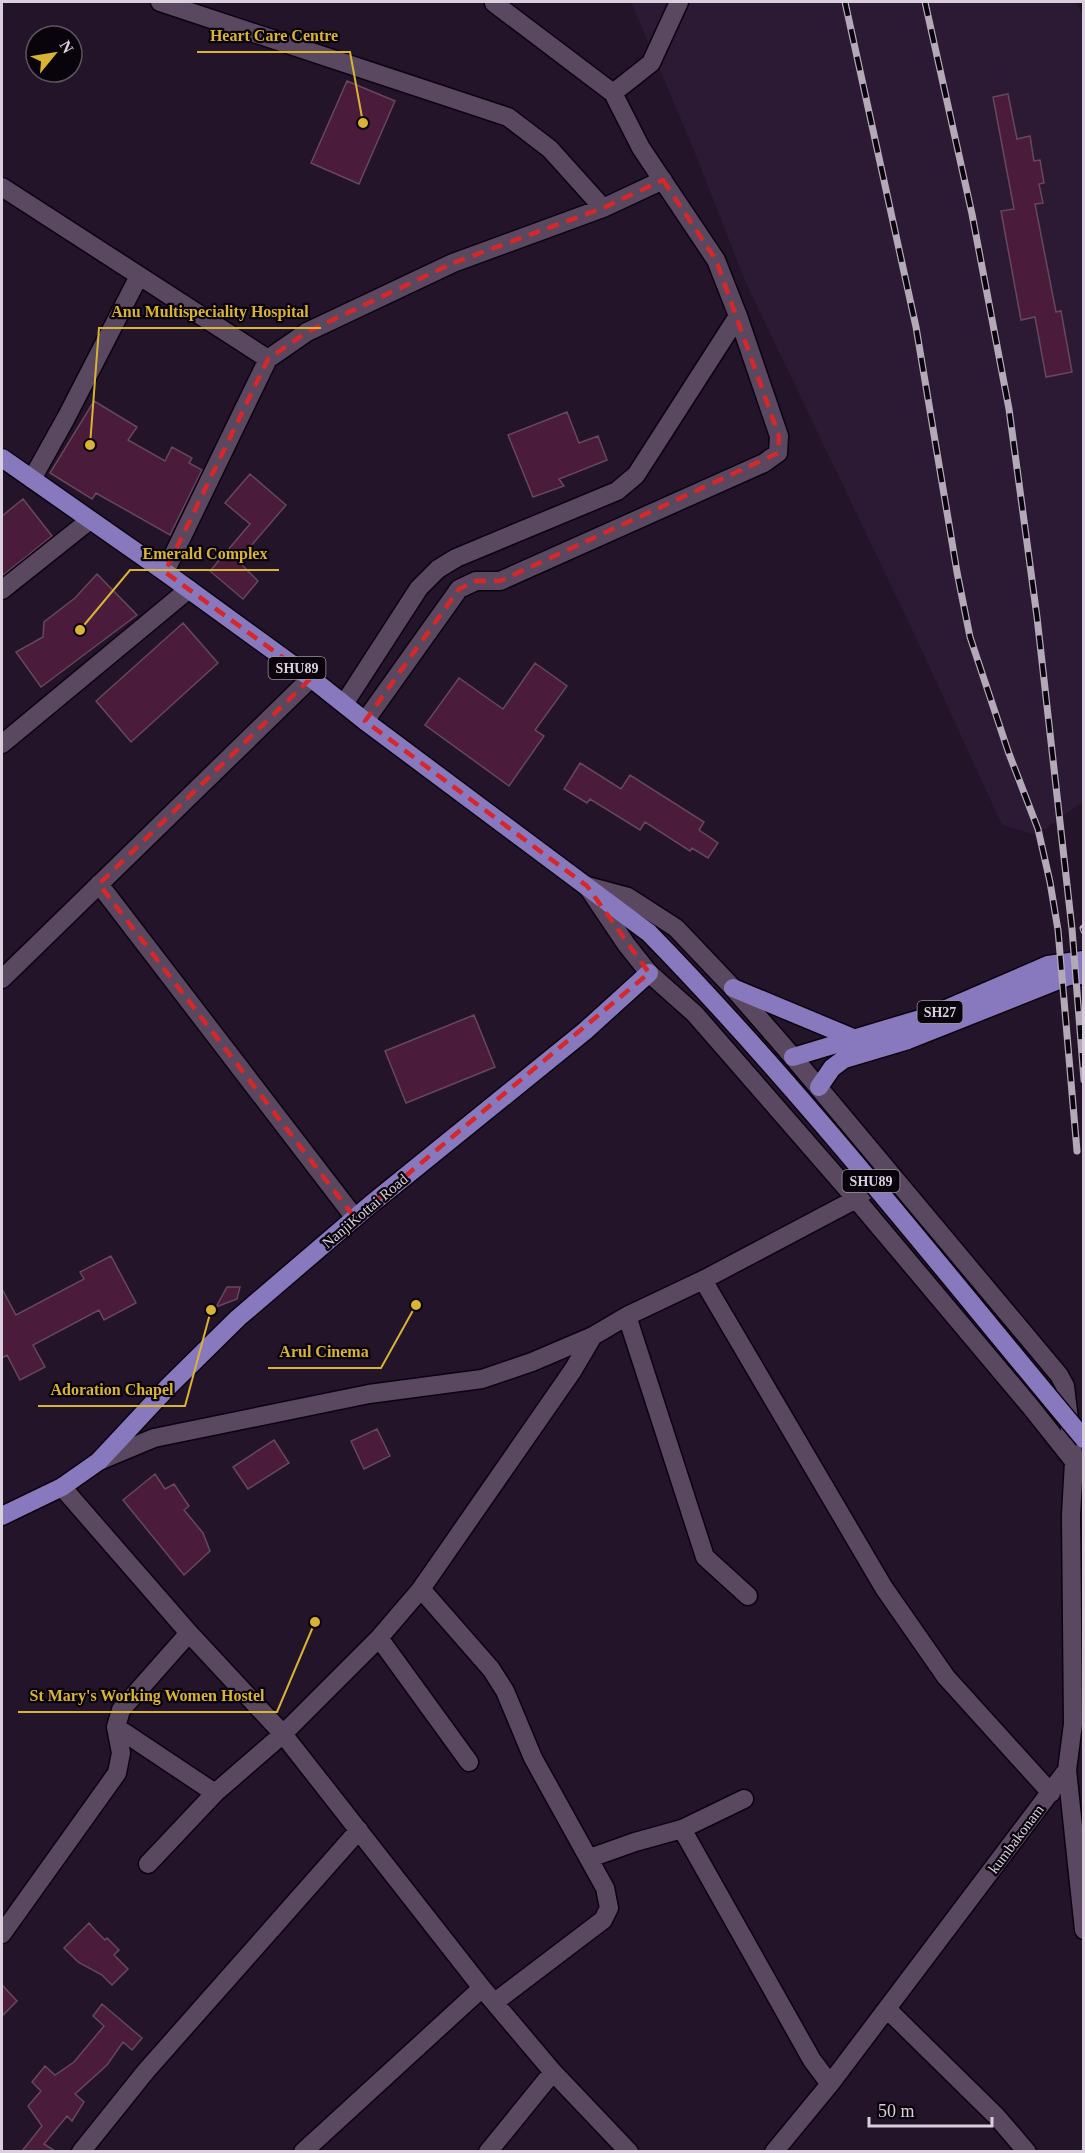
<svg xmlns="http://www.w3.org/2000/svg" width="1085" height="2153" viewBox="0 0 1085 2153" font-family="'Times New Roman',serif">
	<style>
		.built { fill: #2c1934 }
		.building { fill: #4a1b3a; stroke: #65495a; stroke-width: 1.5 }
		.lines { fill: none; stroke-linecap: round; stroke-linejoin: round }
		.minor-casing { stroke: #0c0211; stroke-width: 21 }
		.major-casing { stroke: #0c0211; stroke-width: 21 }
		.minor { stroke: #594860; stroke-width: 18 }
		.major { stroke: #8879bf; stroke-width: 18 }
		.rail-casing { stroke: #b4a9b9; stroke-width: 7 }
		.rail { stroke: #09040b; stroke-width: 4.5; stroke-dasharray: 14; stroke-linecap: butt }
		.major-bridge-casing { stroke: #0c0211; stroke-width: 21; stroke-linecap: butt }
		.major-bridge { stroke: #8879bf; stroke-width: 18 }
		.marked { fill: none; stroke: #d62828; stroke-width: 4.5; stroke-dasharray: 12 8; stroke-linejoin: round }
		.labels { text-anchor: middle; stroke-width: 4.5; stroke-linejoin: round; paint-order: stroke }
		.shield { fill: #09040b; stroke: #9b929e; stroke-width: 1.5 }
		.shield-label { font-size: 14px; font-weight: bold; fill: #d9cfdd }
		.street-label { font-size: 15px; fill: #d9cfdd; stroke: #09040b }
		.leader { fill: none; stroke: #d9b334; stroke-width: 2 }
		.callout-dot { fill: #d9b334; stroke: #09040b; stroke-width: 2 }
		.callout-label { font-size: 16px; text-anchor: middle; font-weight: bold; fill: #d9b334; stroke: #09040b; stroke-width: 4.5; stroke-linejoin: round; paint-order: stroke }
	</style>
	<rect width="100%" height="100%" fill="#231429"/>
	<path class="built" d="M 631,2 L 1076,2 L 1083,16 L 1083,802 L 1036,835 L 1002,825 L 918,642 L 746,283 L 691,143 Z"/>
	<path class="building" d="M 347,81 L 395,101 L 359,184 L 311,163 Z
		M 1008,94 L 1017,139 L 1030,136 L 1034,161 L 1040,160 L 1044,183 L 1039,184 L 1043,203 L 1035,204 L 1056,312 L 1061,311 L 1072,372 L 1046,377 L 1035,317 L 1021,320 L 1001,211 L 1014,209 L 993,97 Z
		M 94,401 L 137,427 L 128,440 L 165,461 L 172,447 L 192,458 L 189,463 L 202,470 L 170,535 L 96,493 L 92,499 L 50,473 Z
		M 567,412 L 579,443 L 598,436 L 607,460 L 559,479 L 564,486 L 533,497 L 508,435 Z
		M 250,474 L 286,505 L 250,547 L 253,549 L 242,565 L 258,581 L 243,599 L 210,571 L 250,524 L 225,503 Z
		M 23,499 L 52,536 L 2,576 L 2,516 Z
		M 97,574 L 137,615 L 41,687 L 16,652 L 43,637 L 44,622 L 75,598 Z
		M 183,623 L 218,663 L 131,742 L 96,701 Z
		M 535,663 L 567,686 L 535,730 L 544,736 L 509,786 L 425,725 L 459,678 L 503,709 Z
		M 580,763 L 621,789 L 630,775 L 704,822 L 699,830 L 718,843 L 708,858 L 692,848 L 690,851 L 645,822 L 640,830 L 590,799 L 587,803 L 564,789 Z
		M 474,1015 L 495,1067 L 406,1103 L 385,1051 Z
		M 111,1256 L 136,1303 L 104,1320 L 99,1310 L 33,1345 L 45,1367 L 20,1380 L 7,1355 L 2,1358 L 2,1289 L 16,1315 L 84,1279 L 80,1272 Z
		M 227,1287 L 240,1287 L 237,1299 L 216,1307 Z
		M 377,1429 L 390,1456 L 364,1469 L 351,1441 Z
		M 274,1440 L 289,1463 L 248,1489 L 233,1467 Z
		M 155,1474 L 165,1489 L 174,1484 L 189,1506 L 184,1510 L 203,1533 L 210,1551 L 184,1575 L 123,1500 Z
		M 89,1923 L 96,1931 L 105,1940 L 107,1938 L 119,1950 L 114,1955 L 128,1969 L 112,1985 L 102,1975 L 78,1962 L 64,1948 Z
		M 2,1985 L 17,2001 L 2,2016 Z
		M 102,2004 L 142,2038 L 132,2050 L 123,2042 L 107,2065 L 75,2094 L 84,2102 L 72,2121 L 67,2116 L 44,2144 L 55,2151 L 22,2151 L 42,2126 L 28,2106 L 41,2091 L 32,2082 L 45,2066 L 55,2075 L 74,2062 L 104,2026 L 93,2016 Z"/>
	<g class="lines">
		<g class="minor-casing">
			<path id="minor" d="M 160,2 L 508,117 L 550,149 L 603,208
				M 613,93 L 651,63 L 679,2
				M 2,187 L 268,359
				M 32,479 L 66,418 L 139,276
				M 165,572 L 268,359 L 307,332 L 453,263 L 603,208 L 663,180
				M 2,590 L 90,520
				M 344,704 L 419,588 L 438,569 L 456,558 L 617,491 L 636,475 L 738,316
				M 365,721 L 459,589 L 476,581 L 500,581 L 764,463 L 778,453 L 779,436 L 738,316 L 716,260 L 641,148 L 613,93 L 494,3
				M 2,744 L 189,589
				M 99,884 L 355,1218
				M 587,886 L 628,897 L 676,928 L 733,988 L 793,1057 L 1059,1375 L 1065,1386 L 1074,1462 L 1071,1515 L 1073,1724 L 1067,1770 L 830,2084 L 774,2152
				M 589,889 L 626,944 L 649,973 L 695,1014 L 856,1199 L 1030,1406 L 1073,1460
				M 2,979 L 311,678
				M 703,1280 L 884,1588 L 946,1677 L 1051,1793
				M 627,1316 L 705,1557 L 748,1596
				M 99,1461 L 154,1438 L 369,1394 L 482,1379 L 532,1362 L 593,1336 L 627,1316 L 703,1280 L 856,1199 L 885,1174
				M 62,1487 L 189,1633 L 283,1734 L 482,1988 L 553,2072 L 629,2152
				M 421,1589 L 491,1669 L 505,1691 L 533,1758 L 605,1888 L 609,1908 L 603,1920 L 495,2002
				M 379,1638 L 469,1762
				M 116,1727 L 215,1793
				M 1067,1770 L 1084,1930
				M 682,1829 L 812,2060 L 830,2084
				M 590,1858 L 635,1842 L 682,1829 L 744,1799
				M 148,1864 L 215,1793 L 283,1734 L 379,1638 L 421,1589 L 573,1370 L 593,1336
				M 2,1934 L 117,1773 L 121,1753 L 116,1727 L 121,1710 L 189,1633
				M 887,2009 L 997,2117 L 1027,2152
				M 81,2152 L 146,2071 L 359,1830
				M 303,2152 L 482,1988
				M 488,2152 L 553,2072"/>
		</g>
		<g class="major-casing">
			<path id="major" d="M 2,458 L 165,572 L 311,678 L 365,721 L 649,933
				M 733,988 L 853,1038
				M 793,1057 L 930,1016 L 1048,965 L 1084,960
				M 819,1087 L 832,1068 L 844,1059 L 908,1040 L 1069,976 L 1084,975
				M 2,1516 L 62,1487 L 99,1461 L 169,1386 L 238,1318 L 370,1205 L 585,1031 L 649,973"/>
		</g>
		<use href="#minor" class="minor"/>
		<use href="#major" class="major"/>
		<g class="rail-casing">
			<path id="rail" d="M 845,2 L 916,327 L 957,572 L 970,637 L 1008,751 L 1038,829 L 1050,882 L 1058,930 L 1077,1151
				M 925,2 L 972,214 L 1009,409 L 1037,617 L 1072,929 L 1084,1080
				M 1083,928 L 1084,931"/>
		</g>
		<use href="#rail" class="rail"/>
		<g class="major-bridge-casing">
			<path id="major-bridge" d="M 649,933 C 804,1092 941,1268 1084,1439"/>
		</g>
		<use href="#major-bridge" class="major-bridge"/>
	</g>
	<path class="marked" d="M 663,180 L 716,260 L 779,436 L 778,453 L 500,581 L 476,581 L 459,589 L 365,721 L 587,886 L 649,973 L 355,1218 L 99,884 L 311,678 L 165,572 L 268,359 L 307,332 L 453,263 L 603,208 Z"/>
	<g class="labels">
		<g class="shield">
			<rect x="268.5" y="657" width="57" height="22" rx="4.5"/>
			<rect x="917.5" y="1001" width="45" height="22" rx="4.5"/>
			<rect x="842.5" y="1170" width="57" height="22" rx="4.5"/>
		</g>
		<g class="shield-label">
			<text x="297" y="673">SHU89</text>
			<text x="940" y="1017">SH27</text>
			<text x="871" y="1186">SHU89</text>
		</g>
		<g class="street-label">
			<text transform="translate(365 1211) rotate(-40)" y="5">NanjiKottai Road</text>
			<text transform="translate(1016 1839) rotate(-53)" y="5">kumbakonam</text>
		</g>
	</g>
	<path class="leader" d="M363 123L350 52H197M90 445L99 328H321M80 630L130 570H279M416 1305L381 1368H268M211 1310L185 1406H38M315 1622L277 1712H18"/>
	<g class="callout-dot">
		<circle cx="363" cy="123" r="6"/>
		<circle cx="90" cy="445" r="6"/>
		<circle cx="80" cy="630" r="6"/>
		<circle cx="416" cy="1305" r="6"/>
		<circle cx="211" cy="1310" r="6"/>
		<circle cx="315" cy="1622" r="6"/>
	</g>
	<g class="callout-label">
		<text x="274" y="41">Heart Care Centre</text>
		<text x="210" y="317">Anu Multispeciality Hospital</text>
		<text x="205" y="559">Emerald Complex</text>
		<text x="324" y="1357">Arul Cinema</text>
		<text x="112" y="1395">Adoration Chapel</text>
		<text x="147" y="1701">St Mary's Working Women Hostel</text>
	</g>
	<rect width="1085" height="2153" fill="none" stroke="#d9cfdd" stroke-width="6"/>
	<g transform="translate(54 54) rotate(60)"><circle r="28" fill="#09040b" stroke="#5c555f" stroke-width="1.5"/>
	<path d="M0-4.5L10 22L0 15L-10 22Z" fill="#d9b334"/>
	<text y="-9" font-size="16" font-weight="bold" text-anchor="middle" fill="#d9cfdd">N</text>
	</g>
	<path d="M869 2117v9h123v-9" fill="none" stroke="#d9cfdd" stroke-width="3"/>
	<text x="878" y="2117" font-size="18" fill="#d9cfdd" stroke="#09040b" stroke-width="4.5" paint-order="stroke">50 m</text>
</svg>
